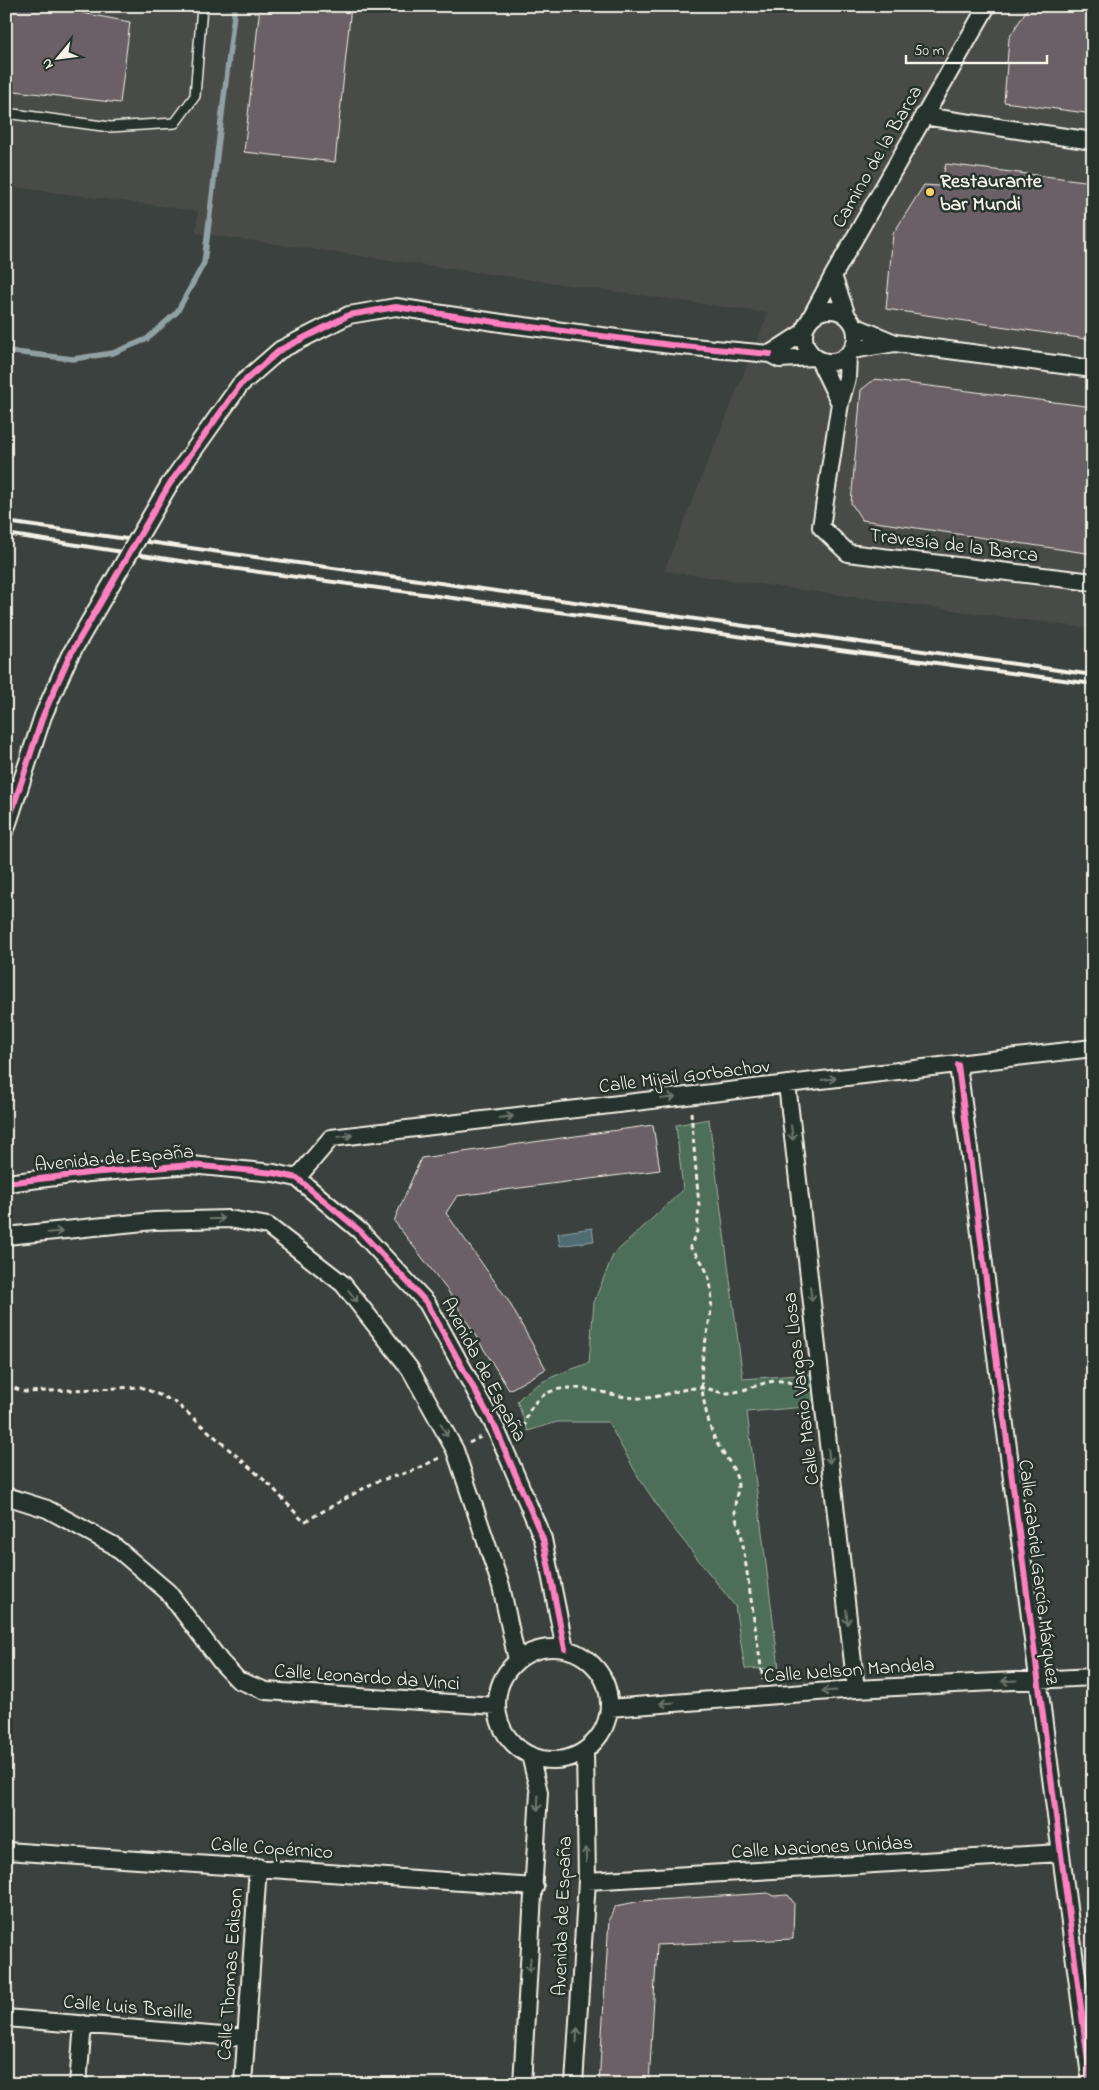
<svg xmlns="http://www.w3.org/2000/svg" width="1099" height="2090" viewBox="0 0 1099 2090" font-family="'Indie Flower',sans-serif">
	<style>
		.built { fill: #494b4a }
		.green { fill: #4d6e59; stroke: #a0b0a0 }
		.water { fill: #4f6c75; stroke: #91a1a3 }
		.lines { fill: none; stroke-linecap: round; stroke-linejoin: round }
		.stream { stroke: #91a1a3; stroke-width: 5.5 }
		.building { fill: #6b6166; stroke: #f4f1e8 }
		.service-casing { stroke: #f4f1e8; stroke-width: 12 }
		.minor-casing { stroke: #f4f1e8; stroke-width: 20 }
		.path { stroke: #f4f1e8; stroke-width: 3; stroke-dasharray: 5 4; stroke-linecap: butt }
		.service { stroke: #26332d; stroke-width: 9 }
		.minor { stroke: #26332d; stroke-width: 16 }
		.rail { stroke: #f4f1e8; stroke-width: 4 }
		.minor-bridge-casing { stroke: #f4f1e8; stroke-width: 20; stroke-linecap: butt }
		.minor-bridge { stroke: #26332d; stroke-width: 16 }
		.cycleway-casing { stroke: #26332d; stroke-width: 9 }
		.cycleway { stroke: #ff80c0; stroke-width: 6 }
		.oneway { stroke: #6e766e }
		.poi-dot { fill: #ffd166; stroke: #26332d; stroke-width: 2 }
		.labels { text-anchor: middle; stroke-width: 5; stroke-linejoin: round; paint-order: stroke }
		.street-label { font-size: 20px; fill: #f4f1e8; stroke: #26332d }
		.poi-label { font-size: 20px; font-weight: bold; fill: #f4f1e8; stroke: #26332d; text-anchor: start }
	</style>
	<rect width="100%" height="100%" fill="#3b413e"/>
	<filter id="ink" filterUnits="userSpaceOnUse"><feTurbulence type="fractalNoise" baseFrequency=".02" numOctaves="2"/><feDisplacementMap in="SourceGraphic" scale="10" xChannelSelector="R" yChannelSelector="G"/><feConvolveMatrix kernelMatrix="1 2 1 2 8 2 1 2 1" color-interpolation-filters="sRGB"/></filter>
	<g filter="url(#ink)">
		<path class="built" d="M 6,6 L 1093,6 L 1093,629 L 664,571 L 768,313 L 196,233 L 198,211 L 6,186 Z"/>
		<path class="green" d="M 709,1119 L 743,1379 L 812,1374 L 817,1406 L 747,1412 L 779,1668 L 745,1669 L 735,1606 L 667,1520 L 639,1478 L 608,1422 L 557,1422 L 528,1431 L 517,1401 C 537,1380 562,1373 589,1363 L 594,1302 L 613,1255 L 683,1190 L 676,1125 Z"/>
		<path class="water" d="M 592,1228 L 594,1241 L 560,1246 L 558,1233 Z"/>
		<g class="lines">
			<path class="stream" d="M 6,351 L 73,359 L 113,353 L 147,339 L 177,312 L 204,263 L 235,6"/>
		</g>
		<path class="building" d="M 6,6 L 83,6 L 82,13 L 130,22 L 120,103 L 6,90 Z
			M 260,6 L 351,6 L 335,162 L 244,152 Z
			M 1029,6 L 1093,6 L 1093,114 L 1004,102 L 1009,38 Z
			M 946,164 L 1093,182 L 1093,340 L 886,309 L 893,234 L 924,185 L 940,186 Z
			M 875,379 L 1093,407 L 1093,554 L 862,520 L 851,503 L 861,390 Z
			M 653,1125 L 660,1170 L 457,1196 L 446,1213 L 508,1300 L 546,1369 L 509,1390 L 448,1291 L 394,1221 L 421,1158 Z
			M 768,1893 L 773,1896 L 788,1895 L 794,1903 L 793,1939 L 657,1945 L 649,2084 L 599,2084 L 609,1919 L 616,1906 L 641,1901 Z"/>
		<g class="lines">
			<g class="service-casing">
				<path id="service" d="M 6,113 L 110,127 L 175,123 L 195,96 L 202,6"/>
			</g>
			<g class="minor-casing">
				<path id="minor" d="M 923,116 L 1093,141
					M 833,276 L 987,6
					M804 336a26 26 0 1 1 52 0a26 26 0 1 1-52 0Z
					M 811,317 L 833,276 L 847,316
					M 804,332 L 770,354 L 780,359 L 814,357
					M 895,343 L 1093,369
					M 852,350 L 895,343 L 854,326
					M 819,360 L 840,403 L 847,378 L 848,354
					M 840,403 L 821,527 L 848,553 L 1093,582
					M 169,485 L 240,385 L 280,350 L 349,315 L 396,307 L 508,324 L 671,345 L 770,354
					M 6,829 L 43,716 L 69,657
					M 958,1065 L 1091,2084
					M 787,1084 L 856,1689
					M 297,1178 L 331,1138 L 1093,1048
					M 6,1183 L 89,1173 L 191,1165 L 274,1173 L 297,1178 L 360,1231 L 427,1303 L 496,1429 L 543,1539 L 565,1649
					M 6,1236 L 154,1221 L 229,1219 L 268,1226 L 343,1284 L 410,1369 L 455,1450 L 501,1586 L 517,1660
					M 6,1496 L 47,1509 L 113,1545 L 168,1592 L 221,1662 L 238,1680 L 266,1691 L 497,1706
					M497 1704a56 56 0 1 1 112 0a56 56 0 1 1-112 0Z
					M 609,1708 L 856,1689 L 1093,1677
					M 6,1851 L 535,1887
					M 587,1881 L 1060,1853
					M 6,2018 L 246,2038
					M 78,2084 L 83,2024
					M 243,2084 L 258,1867
					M 522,2084 L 539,1792 L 530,1755
					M 574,2084 L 587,1881 L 585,1750"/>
			</g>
			<path class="path" d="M 691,1112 L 699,1206 L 697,1231 L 690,1247 C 734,1293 696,1336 702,1389 C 704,1404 708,1423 714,1437 C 719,1450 730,1460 735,1473 C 741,1488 736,1492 735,1506 C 734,1515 738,1524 741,1532 L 763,1680
				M 6,1385 L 25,1392 L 141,1387 L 175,1402 L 271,1486 L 304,1522 L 375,1482 L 415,1470 L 441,1457
				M 513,1427 L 525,1425 C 528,1408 538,1395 555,1390 C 587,1382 615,1400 646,1398 C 664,1397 683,1387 702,1388 C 709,1388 716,1392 724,1393 C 744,1394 763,1379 783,1381 C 791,1382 798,1386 805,1387
				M 469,1443 L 481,1437"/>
			<use href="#service" class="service"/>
			<use href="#minor" class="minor"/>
			<path class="rail" d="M 6,522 L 1093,675
				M 6,534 L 200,564 L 1093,684"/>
			<g class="minor-bridge-casing">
				<path id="minor-bridge" d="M 69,657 L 169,485"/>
			</g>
			<use href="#minor-bridge" class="minor-bridge"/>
			<g class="cycleway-casing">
				<path id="cycleway" d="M 6,829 L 43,716 L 69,657 L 169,485 L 240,385 L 280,350 L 349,315 L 396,307 L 508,324 L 671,345 L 770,354
					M 958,1065 L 1091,2084
					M 6,1183 L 89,1173 L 191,1165 L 274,1173 L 297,1178 L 360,1231 L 427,1303 L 496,1429 L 543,1539 L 565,1649"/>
			</g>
			<use href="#cycleway" class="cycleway"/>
		</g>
		<defs><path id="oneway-shaft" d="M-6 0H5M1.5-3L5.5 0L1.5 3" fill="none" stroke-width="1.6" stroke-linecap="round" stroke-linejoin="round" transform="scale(1.25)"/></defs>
		<g class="oneway">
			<use href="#oneway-shaft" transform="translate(829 1079) rotate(-7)"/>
			<use href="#oneway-shaft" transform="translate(668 1098) rotate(-7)"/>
			<use href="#oneway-shaft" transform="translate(506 1117) rotate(-7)"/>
			<use href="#oneway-shaft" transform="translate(792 1133) rotate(83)"/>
			<use href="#oneway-shaft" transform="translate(345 1136) rotate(-7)"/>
			<use href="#oneway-shaft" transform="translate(217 1219) rotate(-2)"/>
			<use href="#oneway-shaft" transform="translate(55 1232) rotate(-5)"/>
			<use href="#oneway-shaft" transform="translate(811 1294) rotate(83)"/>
			<use href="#oneway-shaft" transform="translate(353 1296) rotate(51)"/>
			<use href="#oneway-shaft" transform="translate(444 1430) rotate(62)"/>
			<use href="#oneway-shaft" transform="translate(829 1456) rotate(84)"/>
			<use href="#oneway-shaft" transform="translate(847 1617) rotate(84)"/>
			<use href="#oneway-shaft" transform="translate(1009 1681) rotate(177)"/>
			<use href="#oneway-shaft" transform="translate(829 1691) rotate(176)"/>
			<use href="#oneway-shaft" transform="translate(667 1703) rotate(176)"/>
			<use href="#oneway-shaft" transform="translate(538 1803) rotate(92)"/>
			<use href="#oneway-shaft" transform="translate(586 1855) rotate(-91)"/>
			<use href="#oneway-shaft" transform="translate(530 1965) rotate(94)"/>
			<use href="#oneway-shaft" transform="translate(577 2035) rotate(-86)"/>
		</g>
	</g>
	<circle class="poi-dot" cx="930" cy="192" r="5"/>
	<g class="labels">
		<g class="street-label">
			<text transform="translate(876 156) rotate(-60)" y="7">Camino de la Barca</text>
			<text transform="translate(954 544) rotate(7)" y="7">Travesía de la Barca</text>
			<text transform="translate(684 1075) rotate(-7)" y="7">Calle Mijail Gorbachov</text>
			<text transform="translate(114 1157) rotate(-5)" y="7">Avenida de España</text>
			<text transform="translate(485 1369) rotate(62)" y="7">Avenida de España</text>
			<text transform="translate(800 1389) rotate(-97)" y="7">Calle Mario Vargas Llosa</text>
			<text transform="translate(1040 1572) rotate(83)" y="7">Calle Gabriel García Márquez</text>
			<text transform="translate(849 1669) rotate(-4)" y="7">Calle Nelson Mandela</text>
			<text transform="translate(367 1676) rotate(4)" y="7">Calle Leonardo da Vinci</text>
			<text transform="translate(822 1846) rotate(-3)" y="7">Calle Naciones Unidas</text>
			<text transform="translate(272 1847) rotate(4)" y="7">Calle Copérnico</text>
			<text transform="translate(561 1916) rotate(-88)" y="7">Avenida de España</text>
			<text transform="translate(229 1974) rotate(-86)" y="7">Calle Thomas Edison</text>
			<text transform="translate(128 2006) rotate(5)" y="7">Calle Luis Braille</text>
		</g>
		<g class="poi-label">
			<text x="940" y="187">Restaurante<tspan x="940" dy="23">bar Mundi</tspan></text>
		</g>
	</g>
	<rect width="1099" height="2090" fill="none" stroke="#26332d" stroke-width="25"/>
	<rect x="12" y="12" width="1074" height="2065" fill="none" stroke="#f4f1e8" stroke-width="2" filter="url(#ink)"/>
	<g transform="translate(58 58) rotate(241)" stroke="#26332d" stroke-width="4" paint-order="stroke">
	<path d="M0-4L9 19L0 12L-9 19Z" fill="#f4f1e8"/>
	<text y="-8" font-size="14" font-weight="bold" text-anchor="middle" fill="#f4f1e8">N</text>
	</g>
	<path d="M906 55v8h141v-8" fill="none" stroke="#f4f1e8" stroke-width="2.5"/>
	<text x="914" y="55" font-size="15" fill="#f4f1e8" stroke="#26332d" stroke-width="4" paint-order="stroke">50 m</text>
</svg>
